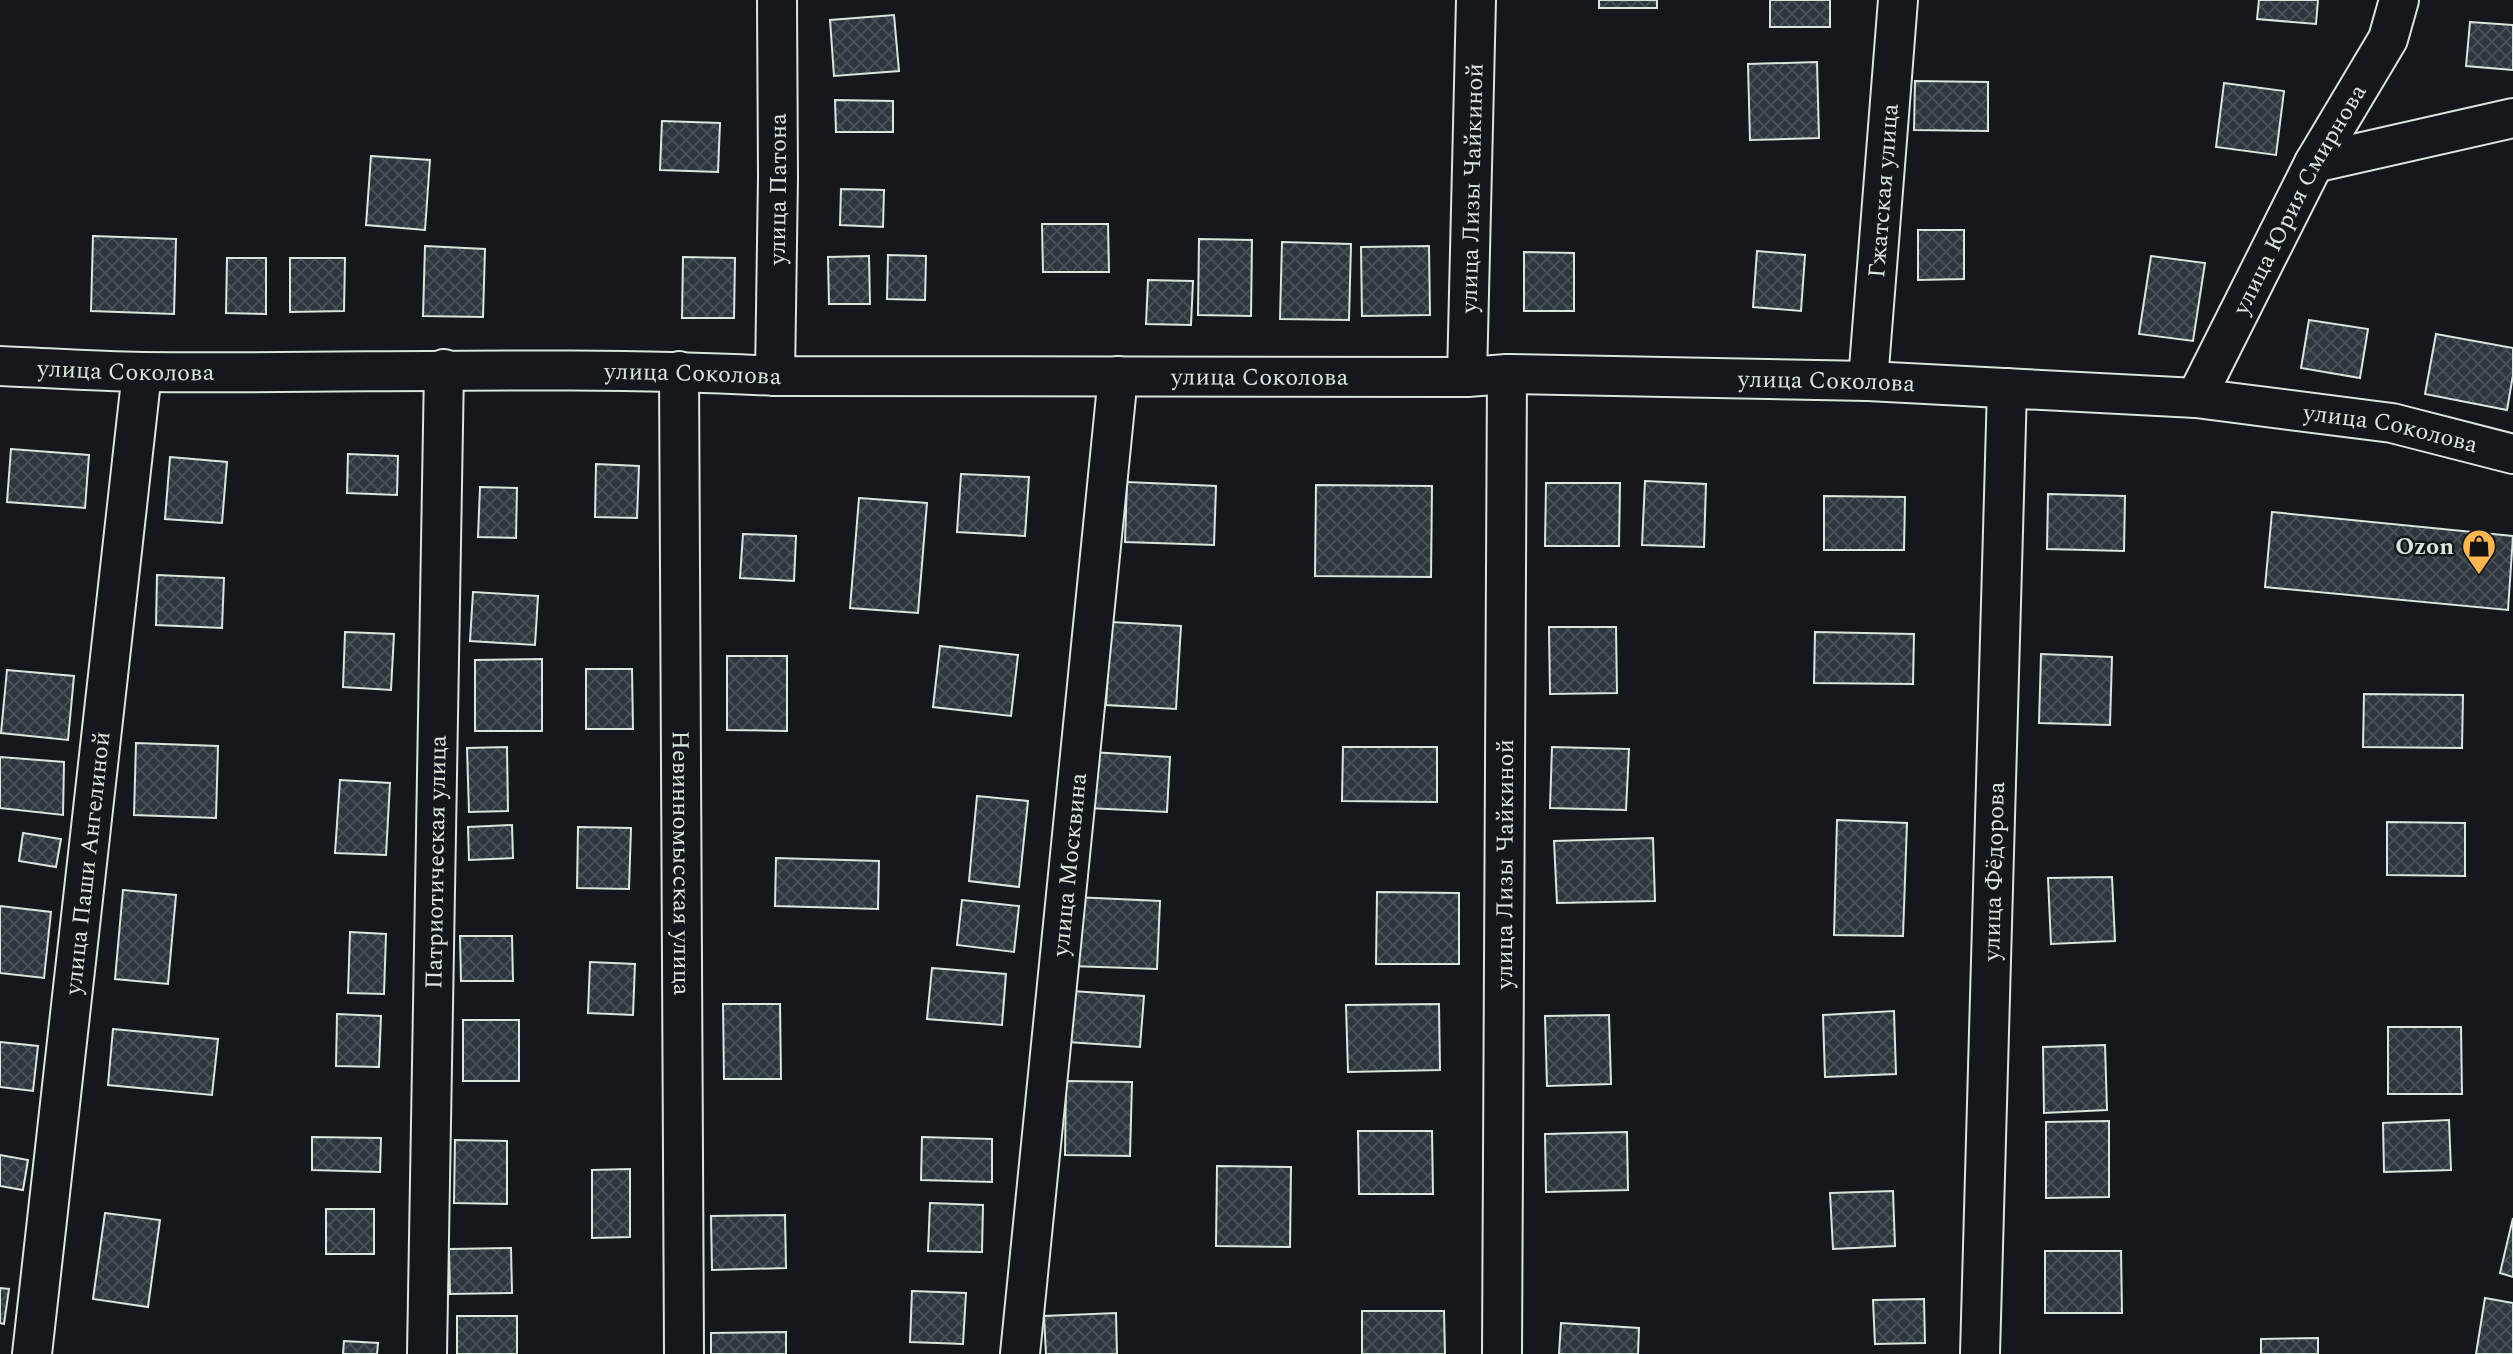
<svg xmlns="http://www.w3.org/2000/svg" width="2513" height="1354" viewBox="0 0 2513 1354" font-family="Spectral,serif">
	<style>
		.building { fill: url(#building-cross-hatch); stroke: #d8e6dc; stroke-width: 2 }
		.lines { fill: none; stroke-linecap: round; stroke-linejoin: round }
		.minor-casing { stroke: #d8e6dc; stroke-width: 42 }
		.major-casing { stroke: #d8e6dc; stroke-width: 42 }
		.minor { stroke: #14181c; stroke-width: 38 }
		.major { stroke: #14181c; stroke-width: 38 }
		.labels { text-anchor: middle; stroke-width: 5; stroke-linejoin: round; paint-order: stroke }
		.street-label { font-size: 24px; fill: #d8e6dc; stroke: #14181c }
		.poi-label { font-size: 24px; font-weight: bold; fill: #d8e6dc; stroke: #14181c; text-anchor: end }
	</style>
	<defs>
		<pattern id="building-cross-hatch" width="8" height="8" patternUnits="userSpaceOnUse" patternTransform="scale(1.75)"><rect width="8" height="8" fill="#2c363c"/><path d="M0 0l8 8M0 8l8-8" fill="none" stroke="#4a5358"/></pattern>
	</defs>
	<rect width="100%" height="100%" fill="#14181c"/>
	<path class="building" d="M 1599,0 L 1657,0 L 1657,8 L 1599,8 Z
		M 1770,0 L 1830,0 L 1830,27 L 1770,27 Z
		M 2259,0 L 2318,0 L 2316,24 L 2257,19 Z
		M 894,15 L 899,71 L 834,76 L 830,20 Z
		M 2470,22 L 2513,25 L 2513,70 L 2466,66 Z
		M 1817,62 L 1819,138 L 1750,140 L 1748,64 Z
		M 1915,81 L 1988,82 L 1988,131 L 1914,130 Z
		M 2224,83 L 2284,91 L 2276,155 L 2216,147 Z
		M 835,100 L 893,101 L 893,132 L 836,132 Z
		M 662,121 L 720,123 L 718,172 L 660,170 Z
		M 371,156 L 430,160 L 425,230 L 366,225 Z
		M 841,189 L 884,190 L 883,227 L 840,225 Z
		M 1042,224 L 1108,224 L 1109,272 L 1043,272 Z
		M 1918,230 L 1964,230 L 1964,279 L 1918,280 Z
		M 93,236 L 176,239 L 174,314 L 91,311 Z
		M 1199,239 L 1252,240 L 1251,316 L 1198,315 Z
		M 1282,242 L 1351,244 L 1349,320 L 1280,319 Z
		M 425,246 L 485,249 L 483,317 L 423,316 Z
		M 1429,246 L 1430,315 L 1362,316 L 1361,247 Z
		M 1757,251 L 1805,255 L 1801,311 L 1753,307 Z
		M 1524,252 L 1574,253 L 1574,311 L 1524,311 Z
		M 888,255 L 926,256 L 925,300 L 887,299 Z
		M 869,256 L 870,304 L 829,304 L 828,257 Z
		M 2151,256 L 2205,263 L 2193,341 L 2139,334 Z
		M 683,257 L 735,258 L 734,318 L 682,318 Z
		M 227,258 L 266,258 L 266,314 L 226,313 Z
		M 290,258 L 345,258 L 344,311 L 290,312 Z
		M 1148,280 L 1193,281 L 1191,325 L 1146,324 Z
		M 2309,320 L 2368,329 L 2360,378 L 2301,368 Z
		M 2436,334 L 2513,348 L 2513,375 L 2507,410 L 2425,394 Z
		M 11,449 L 89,455 L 85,508 L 7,502 Z
		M 348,454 L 398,456 L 397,495 L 347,493 Z
		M 170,457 L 227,462 L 222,523 L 165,519 Z
		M 596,464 L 639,466 L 637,518 L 595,517 Z
		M 961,474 L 1029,477 L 1025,536 L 957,532 Z
		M 1645,481 L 1706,484 L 1704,547 L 1642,545 Z
		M 1127,482 L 1216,486 L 1214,545 L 1125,542 Z
		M 1546,483 L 1620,483 L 1619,546 L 1545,546 Z
		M 1316,485 L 1432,486 L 1431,577 L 1315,576 Z
		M 480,487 L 517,488 L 516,538 L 478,537 Z
		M 2048,494 L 2125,496 L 2124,551 L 2047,549 Z
		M 1824,496 L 1905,497 L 1904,550 L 1824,550 Z
		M 859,498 L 927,503 L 918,613 L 850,608 Z
		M 2272,512 L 2513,536 L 2508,610 L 2265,587 Z
		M 743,534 L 796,536 L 794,581 L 740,578 Z
		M 157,575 L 224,578 L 222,628 L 156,625 Z
		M 473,592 L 538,596 L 535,645 L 470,641 Z
		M 1111,622 L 1181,626 L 1176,709 L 1106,705 Z
		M 1549,627 L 1616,627 L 1617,693 L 1550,694 Z
		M 345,632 L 394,634 L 391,690 L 343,687 Z
		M 1815,632 L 1914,634 L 1913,684 L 1814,683 Z
		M 940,646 L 1018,655 L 1011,716 L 933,707 Z
		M 2041,654 L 2112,657 L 2110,725 L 2039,723 Z
		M 727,656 L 787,656 L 787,731 L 727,730 Z
		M 542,659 L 542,731 L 475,731 L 475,660 Z
		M 586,669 L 632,669 L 633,729 L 586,729 Z
		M 7,670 L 74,676 L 68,740 L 1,733 Z
		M 2364,694 L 2463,695 L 2462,748 L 2363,747 Z
		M 136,743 L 218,746 L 216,818 L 134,815 Z
		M 507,747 L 508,811 L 469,812 L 467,748 Z
		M 1343,747 L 1437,747 L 1437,802 L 1342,801 Z
		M 1552,747 L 1629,749 L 1626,810 L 1550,808 Z
		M 1091,752 L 1170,757 L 1167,812 L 1088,808 Z
		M 0,757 L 64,762 L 63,815 L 0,808 Z
		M 340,780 L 390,783 L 386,855 L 335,853 Z
		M 977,796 L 1028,801 L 1019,887 L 969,881 Z
		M 1837,820 L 1907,823 L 1903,936 L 1834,935 Z
		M 2387,822 L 2465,823 L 2465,876 L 2387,875 Z
		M 512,825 L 513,858 L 469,860 L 468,827 Z
		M 578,827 L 631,828 L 629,889 L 577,888 Z
		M 23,833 L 61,839 L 56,867 L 19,861 Z
		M 1653,838 L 1655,901 L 1557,903 L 1554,841 Z
		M 776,858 L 879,861 L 878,909 L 775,906 Z
		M 2112,877 L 2115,941 L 2051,944 L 2048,878 Z
		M 123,890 L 176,895 L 168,984 L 115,979 Z
		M 1377,892 L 1459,893 L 1459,964 L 1376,964 Z
		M 1074,897 L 1160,901 L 1157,969 L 1071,966 Z
		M 962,900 L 1019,906 L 1014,952 L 957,945 Z
		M 0,906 L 51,912 L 44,978 L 0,973 Z
		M 350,932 L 386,934 L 384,994 L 348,993 Z
		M 460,936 L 512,936 L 513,981 L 461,981 Z
		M 590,962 L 635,964 L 633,1015 L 588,1013 Z
		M 932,968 L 1006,974 L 1002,1025 L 927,1019 Z
		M 1072,991 L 1144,996 L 1140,1047 L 1068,1042 Z
		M 723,1004 L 780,1004 L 781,1079 L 724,1079 Z
		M 1439,1004 L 1440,1070 L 1348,1072 L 1346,1005 Z
		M 1894,1011 L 1896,1074 L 1825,1077 L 1823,1015 Z
		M 337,1014 L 381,1016 L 379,1067 L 336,1066 Z
		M 1609,1015 L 1611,1084 L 1547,1086 L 1545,1016 Z
		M 463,1020 L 519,1020 L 519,1081 L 463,1081 Z
		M 2388,1027 L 2461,1027 L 2462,1094 L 2388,1094 Z
		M 113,1029 L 218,1039 L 212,1095 L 108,1085 Z
		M 0,1042 L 38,1046 L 33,1091 L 0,1087 Z
		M 2105,1045 L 2107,1110 L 2044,1113 L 2043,1047 Z
		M 1066,1081 L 1132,1082 L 1130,1156 L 1065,1155 Z
		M 2449,1120 L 2451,1170 L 2384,1172 L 2383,1123 Z
		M 2109,1121 L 2109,1197 L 2046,1198 L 2046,1122 Z
		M 1358,1131 L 1432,1131 L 1433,1194 L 1359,1194 Z
		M 1627,1132 L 1628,1190 L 1546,1192 L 1545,1134 Z
		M 312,1137 L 381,1138 L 380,1172 L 312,1170 Z
		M 922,1137 L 992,1139 L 992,1182 L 921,1180 Z
		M 455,1140 L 507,1141 L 507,1204 L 454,1203 Z
		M 0,1155 L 28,1160 L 23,1190 L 0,1186 Z
		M 1217,1166 L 1291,1167 L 1290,1247 L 1216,1246 Z
		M 630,1169 L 630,1237 L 592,1238 L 592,1170 Z
		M 1893,1191 L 1895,1246 L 1833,1249 L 1830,1193 Z
		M 930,1203 L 983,1205 L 982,1252 L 928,1251 Z
		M 326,1209 L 374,1209 L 374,1254 L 326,1254 Z
		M 105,1213 L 160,1220 L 148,1307 L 93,1299 Z
		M 785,1215 L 786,1268 L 712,1270 L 711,1216 Z
		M 2513,1218 L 2513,1277 L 2500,1273 Z
		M 511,1248 L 512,1293 L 450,1294 L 449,1249 Z
		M 2045,1251 L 2121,1251 L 2122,1313 L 2045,1313 Z
		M 0,1288 L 9,1289 L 4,1324 L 0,1323 Z
		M 912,1291 L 966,1293 L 963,1344 L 910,1342 Z
		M 2485,1298 L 2513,1303 L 2513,1354 L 2476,1354 Z
		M 1924,1299 L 1925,1343 L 1875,1344 L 1873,1300 Z
		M 1362,1311 L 1444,1311 L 1445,1354 L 1362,1354 Z
		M 1116,1313 L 1117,1354 L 1046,1354 L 1044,1316 Z
		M 457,1316 L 517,1316 L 517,1354 L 457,1354 Z
		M 1561,1323 L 1639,1328 L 1638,1354 L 1559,1354 Z
		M 786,1332 L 786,1354 L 711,1354 L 711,1333 Z
		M 2318,1338 L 2318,1354 L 2261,1354 L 2261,1339 Z
		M 344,1341 L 378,1343 L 377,1354 L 343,1354 Z"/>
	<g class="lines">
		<g class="minor-casing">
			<g id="minor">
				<path d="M 2314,163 L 2513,118"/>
				<path id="s1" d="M 679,371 L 684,1354"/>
				<path id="s2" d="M 775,376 L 778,177 L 777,0"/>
				<path id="s3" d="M 1467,377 L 1476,0"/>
				<path id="s4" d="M 1868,381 L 1898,0"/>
				<path id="s5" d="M 2196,398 L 2314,163 L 2388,39 L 2399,0"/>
				<path id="s6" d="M 32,1354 L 142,372"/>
				<path id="s7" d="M 427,1354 L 444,369"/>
				<path id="s8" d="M 1020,1354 L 1118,376"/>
				<path id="s9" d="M 1502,1354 L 1507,374"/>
				<path id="s10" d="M 1980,1354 L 2007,388"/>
			</g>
		</g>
		<g class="major-casing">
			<g id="major">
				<path id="s11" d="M 0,366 C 48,368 96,371 143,372 C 354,374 564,365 775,376 L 1467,377 L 1507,374 L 1868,381 L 2196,398 L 2392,423 L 2513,454"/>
			</g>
		</g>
		<use href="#minor" class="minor"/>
		<use href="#major" class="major"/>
	</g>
	<defs>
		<g id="shop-pin" transform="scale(1.75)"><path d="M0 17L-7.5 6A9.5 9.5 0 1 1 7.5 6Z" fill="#ffb74d" stroke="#14181c"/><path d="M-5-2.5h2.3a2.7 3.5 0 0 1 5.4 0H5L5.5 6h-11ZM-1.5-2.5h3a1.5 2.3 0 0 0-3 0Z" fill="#111"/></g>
	</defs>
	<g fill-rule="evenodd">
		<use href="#shop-pin" x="2479" y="546"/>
	</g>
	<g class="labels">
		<g class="street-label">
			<text dy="8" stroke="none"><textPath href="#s2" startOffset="187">улица Патона</textPath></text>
			<text dy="8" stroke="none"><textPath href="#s3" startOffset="189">улица Лизы Чайкиной</textPath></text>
			<text dy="8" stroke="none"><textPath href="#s4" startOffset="191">Гжатская улица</textPath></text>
			<text dy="8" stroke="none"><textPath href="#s5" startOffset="224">улица Юрия Смирнова</textPath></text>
			<text dy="8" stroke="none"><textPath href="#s11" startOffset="126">улица Соколова</textPath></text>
			<text dy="8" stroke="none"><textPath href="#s11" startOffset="693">улица Соколова</textPath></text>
			<text dy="8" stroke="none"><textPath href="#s11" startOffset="1260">улица Соколова</textPath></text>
			<text dy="8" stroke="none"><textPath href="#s11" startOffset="1827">улица Соколова</textPath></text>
			<text dy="8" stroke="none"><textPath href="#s11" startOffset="2394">улица Соколова</textPath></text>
			<text dy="8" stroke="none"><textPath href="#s7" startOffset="492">Патриотическая улица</textPath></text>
			<text dy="8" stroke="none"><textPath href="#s1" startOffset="492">Невинномысская улица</textPath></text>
			<text dy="8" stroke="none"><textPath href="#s6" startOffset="494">улица Паши Ангелиной</textPath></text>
			<text dy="8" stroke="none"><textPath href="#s9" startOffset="490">улица Лизы Чайкиной</textPath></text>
			<text dy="8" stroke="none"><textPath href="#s8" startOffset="492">улица Москвина</textPath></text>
			<text dy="8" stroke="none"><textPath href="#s10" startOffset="483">улица Фёдорова</textPath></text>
		</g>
		<g class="poi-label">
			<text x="2454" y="554">Ozon</text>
		</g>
	</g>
</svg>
